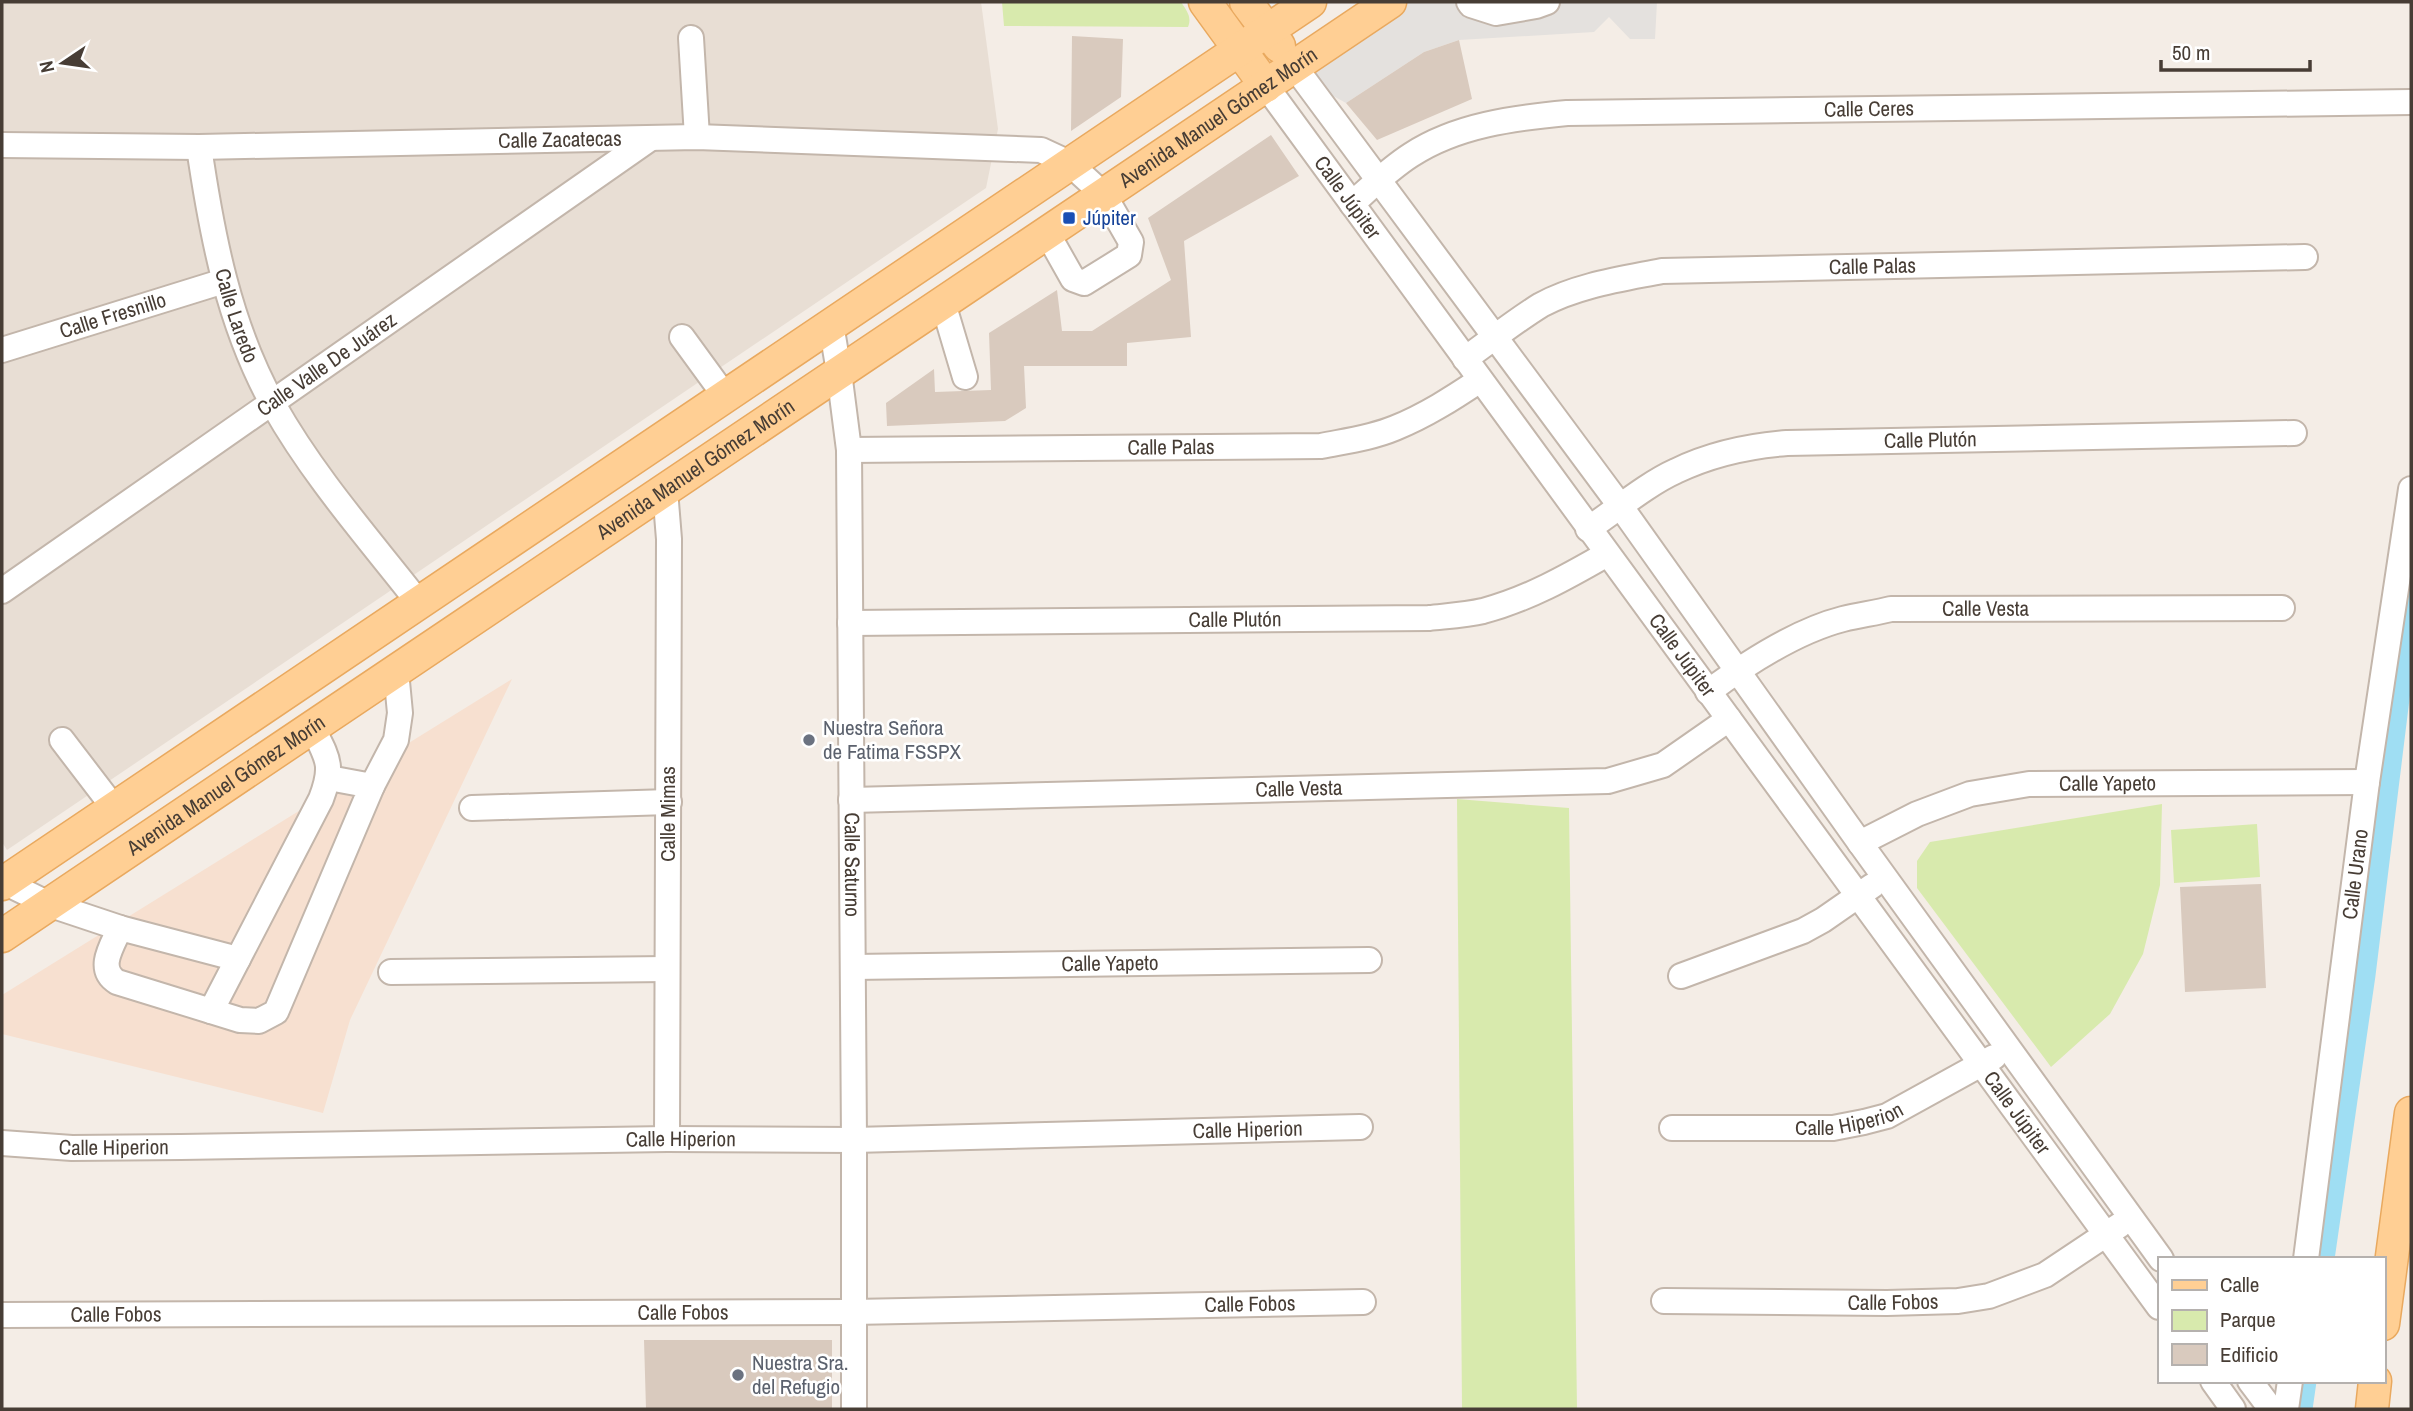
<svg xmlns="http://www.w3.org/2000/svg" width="2413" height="1411" viewBox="0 0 2413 1411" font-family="'Archivo Narrow',sans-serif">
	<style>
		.residential { fill: #e8ded4 }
		.commercial { fill: #f7e0d0 }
		.green { fill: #d8eaad }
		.parking { fill: #e4e1de }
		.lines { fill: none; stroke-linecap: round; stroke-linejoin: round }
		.canal { stroke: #9fdef3; stroke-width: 21 }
		.building { fill: #d9cabe }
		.minor-casing { stroke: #c3b6ab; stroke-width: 28 }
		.major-casing { stroke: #e9a95f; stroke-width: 35 }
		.minor { stroke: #fff; stroke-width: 24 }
		.major { stroke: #ffcf94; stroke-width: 32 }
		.transit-dot { fill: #1a4fb4; stroke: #fff; stroke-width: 2.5 }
		.worship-dot { fill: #6b7280; stroke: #fff; stroke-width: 2.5 }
		.labels { text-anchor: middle; stroke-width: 5; stroke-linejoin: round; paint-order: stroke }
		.street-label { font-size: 21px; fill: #473d35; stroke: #fff }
		.transit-label { font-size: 21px; fill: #164399; stroke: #fff; text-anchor: start }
		.worship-label { font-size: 21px; fill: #5b616d; stroke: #fff; text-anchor: start }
	</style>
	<rect width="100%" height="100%" fill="#f4ede6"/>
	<path class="residential" d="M 2,2 L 981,2 L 998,129 L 986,188 L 7,850 L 2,842 Z"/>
	<path class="commercial" d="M 512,679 L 350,1020 L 323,1113 L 2,1034 L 2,995 Z"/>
	<path class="green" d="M 1002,2 L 1181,2 C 1187,11 1192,17 1188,27 L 1004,26 Z
		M 1457,799 L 1569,808 L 1577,1409 L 1462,1409 Z
		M 2162,804 L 2160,885 L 2143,954 L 2110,1014 L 2051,1067 L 1917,888 L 1917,861 L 1930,842 Z
		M 2257,824 L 2260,877 L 2174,883 L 2171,830 Z"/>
	<path class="parking" d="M 1400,2 L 1657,2 L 1655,39 L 1630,39 L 1609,17 L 1594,32 L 1459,40 L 1424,52 L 1346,103 L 1308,82 L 1296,66 Z"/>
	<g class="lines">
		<path class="canal" d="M 2324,1259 L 2365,975 L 2411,601
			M 2302,1409 L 2306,1381"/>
	</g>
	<path class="building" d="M 1072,36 L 1123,39 L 1121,97 L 1071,131 Z
		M 1459,40 L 1472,99 L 1377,140 L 1346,103 L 1424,52 Z
		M 1271,135 L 1299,176 L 1184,241 L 1191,337 L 1127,343 L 1127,366 L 1024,366 L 1026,408 L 1005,421 L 887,426 L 886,403 L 934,369 L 935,392 L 991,390 L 989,333 L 1057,290 L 1062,331 L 1092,331 L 1171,280 L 1148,218 Z
		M 2261,884 L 2266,988 L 2185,992 L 2180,887 Z
		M 644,1340 L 832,1340 L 832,1409 L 646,1409 Z"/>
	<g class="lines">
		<g class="minor-casing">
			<g id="minor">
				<path d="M 1469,2 L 1471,5 L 1496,13 L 1536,6 L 1547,2"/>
				<path d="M 691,38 L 697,137"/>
				<path d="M 1294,66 L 1621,507 L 1860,843 L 2161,1259"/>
				<path id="s1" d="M 1266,86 L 2159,1307"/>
				<path id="s2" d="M 2,145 L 199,147 L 697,137 L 1041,150 L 1069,163 L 1104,195 L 1131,242 L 1129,255 L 1084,283 L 1073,279 L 1047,233"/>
				<path id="s3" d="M 199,147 C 212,236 229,326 274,406 C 314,477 369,539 419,603"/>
				<path id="s4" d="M 1352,204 C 1371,187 1389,169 1411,155 C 1457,125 1514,118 1567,113 L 2411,102"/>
				<path d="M 943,303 L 965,377"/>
				<path id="s5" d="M 831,324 L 839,372 L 849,450 L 854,1140 L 854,1409"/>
				<path d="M 682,337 L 725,396"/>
				<path id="s6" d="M 2,350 L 224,281"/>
				<path id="s7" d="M 1465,359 C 1490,341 1515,321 1541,305 C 1578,285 1622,279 1662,271 L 2305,257"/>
				<path id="s8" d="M 849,450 L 1321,446 C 1346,441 1371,438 1395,428 C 1425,416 1453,398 1480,380"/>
				<path d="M 665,490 L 669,539 L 667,1139"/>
				<path id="s9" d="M 1588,529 C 1615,511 1647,484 1676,471 C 1711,454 1748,446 1787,443 L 2294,433"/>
				<path id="s10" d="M 2,591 L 651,138"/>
				<path id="s11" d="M 850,623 L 1429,618 C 1447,616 1466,615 1483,611 C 1528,599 1567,577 1607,554"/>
				<path id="s12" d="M 1708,692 C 1747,663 1796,631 1843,619 C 1859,615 1875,613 1891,609 L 2282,608"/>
				<path d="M 62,740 L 114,808"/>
				<path d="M 372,786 L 396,740 L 400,713 L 396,671"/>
				<path id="s13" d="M 851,800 L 1608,781 L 1663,765 L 1729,719"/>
				<path d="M 472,808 L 669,802"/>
				<path id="s14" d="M 1860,843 L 1917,814 L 1970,794 L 2029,784 L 2367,782"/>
				<path d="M 2,879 L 4,882 L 51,905 L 120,928"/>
				<path d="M 238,959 L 120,928 C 112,946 96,969 117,982 L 240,1020 L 259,1021 L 276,1012 L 372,786 L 329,778"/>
				<path id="s15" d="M 853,967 L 1369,960"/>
				<path d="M 391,972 L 667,969"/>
				<path d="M 1681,976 L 1803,931 L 1823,920 L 1872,886"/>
				<path d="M 211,1011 L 321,799 C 334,765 328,759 312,727"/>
				<path id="s16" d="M 1672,1128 L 1833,1128 L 1864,1122 L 1887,1116 L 1994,1057"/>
				<path id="s17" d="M 2,1143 L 72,1148 L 181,1147 L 667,1139 L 854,1140 L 1360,1127"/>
				<path id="s18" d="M 2306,1259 L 2367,782 L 2411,489"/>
				<path id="s19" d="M 1664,1301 L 1887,1303 L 1958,1301 L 1989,1296 L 2045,1275 L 2120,1225"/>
				<path id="s20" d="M 2,1315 L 853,1312 L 1363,1302"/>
				<path d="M 2213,1381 L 2233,1409"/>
				<path d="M 2250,1381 L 2271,1409"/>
				<path d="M 2286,1409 L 2290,1381"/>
			</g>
		</g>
		<g class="major-casing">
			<g id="major">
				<path d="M 1205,2 L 1266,86"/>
				<path d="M 1246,2 L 1279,46"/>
				<path d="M 2,884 L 1310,2"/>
				<path id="s21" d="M 2,936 L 1390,2"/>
				<path d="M 2383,1324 L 2411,1113"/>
				<path d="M 2372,1409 L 2375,1381"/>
			</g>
		</g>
		<use href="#minor" class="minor"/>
		<use href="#major" class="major"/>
	</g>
	<rect class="transit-dot" x="1062" y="211" width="14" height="14" rx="3.5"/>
	<g class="worship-dot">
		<circle cx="809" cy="740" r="7"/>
		<circle cx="738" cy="1375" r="7"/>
	</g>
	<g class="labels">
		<g class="street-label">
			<text dy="7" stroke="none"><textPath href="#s4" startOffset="542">Calle Ceres</textPath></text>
			<text dy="7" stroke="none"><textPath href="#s21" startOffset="1466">Avenida Manuel Gómez Morín</textPath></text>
			<text dy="7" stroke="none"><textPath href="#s2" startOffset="558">Calle Zacatecas</textPath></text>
			<text dy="7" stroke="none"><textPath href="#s1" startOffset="138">Calle Júpiter</textPath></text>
			<text dy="7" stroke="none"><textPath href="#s7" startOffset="430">Calle Palas</textPath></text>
			<text dy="7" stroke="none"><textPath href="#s6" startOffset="116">Calle Fresnillo</textPath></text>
			<text dy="7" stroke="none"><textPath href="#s3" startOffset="173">Calle Laredo</textPath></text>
			<text dy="7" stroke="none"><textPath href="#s10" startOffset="396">Calle Valle De Juárez</textPath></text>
			<text dy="7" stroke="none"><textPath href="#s9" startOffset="364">Calle Plutón</textPath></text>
			<text dy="7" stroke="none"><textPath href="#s8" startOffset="322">Calle Palas</textPath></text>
			<text dy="7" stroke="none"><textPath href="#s21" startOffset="836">Avenida Manuel Gómez Morín</textPath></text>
			<text dy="7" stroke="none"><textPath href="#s12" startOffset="298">Calle Vesta</textPath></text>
			<text dy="7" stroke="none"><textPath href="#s11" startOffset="385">Calle Plutón</textPath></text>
			<text dy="7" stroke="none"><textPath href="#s1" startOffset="705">Calle Júpiter</textPath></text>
			<text dy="7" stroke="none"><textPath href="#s14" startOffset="259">Calle Yapeto</textPath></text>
			<text dy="7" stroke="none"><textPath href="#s21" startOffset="270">Avenida Manuel Gómez Morín</textPath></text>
			<text dy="7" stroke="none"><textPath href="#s13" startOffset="448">Calle Vesta</textPath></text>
			<text transform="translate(668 814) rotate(-90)" y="7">Calle Mimas</text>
			<text dy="7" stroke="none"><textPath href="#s5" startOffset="542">Calle Saturno</textPath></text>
			<text dy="7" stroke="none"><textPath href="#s18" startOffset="388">Calle Urano</textPath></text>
			<text dy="7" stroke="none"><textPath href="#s15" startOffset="257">Calle Yapeto</textPath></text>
			<text dy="7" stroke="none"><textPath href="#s1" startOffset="1272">Calle Júpiter</textPath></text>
			<text dy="7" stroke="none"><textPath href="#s16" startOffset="178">Calle Hiperion</textPath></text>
			<text dy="7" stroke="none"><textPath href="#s17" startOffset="1246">Calle Hiperion</textPath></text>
			<text dy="7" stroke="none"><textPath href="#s17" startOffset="679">Calle Hiperion</textPath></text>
			<text dy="7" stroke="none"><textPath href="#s17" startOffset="112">Calle Hiperion</textPath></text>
			<text dy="7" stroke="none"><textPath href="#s19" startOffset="229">Calle Fobos</textPath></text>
			<text dy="7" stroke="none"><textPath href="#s20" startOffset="1248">Calle Fobos</textPath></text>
			<text dy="7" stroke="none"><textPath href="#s20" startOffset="681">Calle Fobos</textPath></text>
			<text dy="7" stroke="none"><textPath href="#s20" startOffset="114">Calle Fobos</textPath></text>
		</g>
		<g class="transit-label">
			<text x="1083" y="225">Júpiter</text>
		</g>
		<g class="worship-label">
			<text x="823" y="735">Nuestra Señora<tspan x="823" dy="24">de Fatima FSSPX</tspan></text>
			<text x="752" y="1370">Nuestra Sra.<tspan x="752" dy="24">del Refugio</tspan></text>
		</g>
	</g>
	<rect width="2413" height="1411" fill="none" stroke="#473d35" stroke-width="7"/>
	<rect x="2158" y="1257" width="228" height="126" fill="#ffffff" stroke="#b5b1ae" stroke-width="2"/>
	<rect x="2172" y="1280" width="35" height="10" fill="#ffcf94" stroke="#b5b1ae" stroke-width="2"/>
	<text x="2220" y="1292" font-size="21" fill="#473d35">Calle</text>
	<rect x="2172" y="1310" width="35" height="21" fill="#d8eaad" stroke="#b5b1ae" stroke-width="2"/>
	<text x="2220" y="1327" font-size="21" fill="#473d35">Parque</text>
	<rect x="2172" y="1344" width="35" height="21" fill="#d9cabe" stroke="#b5b1ae" stroke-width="2"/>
	<text x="2220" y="1362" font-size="21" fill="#473d35">Edificio</text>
	<g transform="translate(63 63) rotate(257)" stroke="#ffffff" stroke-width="5" paint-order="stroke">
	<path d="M0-5L12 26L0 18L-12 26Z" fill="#473d35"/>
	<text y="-10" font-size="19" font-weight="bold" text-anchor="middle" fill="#473d35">N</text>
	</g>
	<path d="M2161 60v10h149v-10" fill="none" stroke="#473d35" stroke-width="3.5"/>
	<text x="2172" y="60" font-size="21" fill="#473d35" stroke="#ffffff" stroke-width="5" paint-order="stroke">50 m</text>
</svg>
